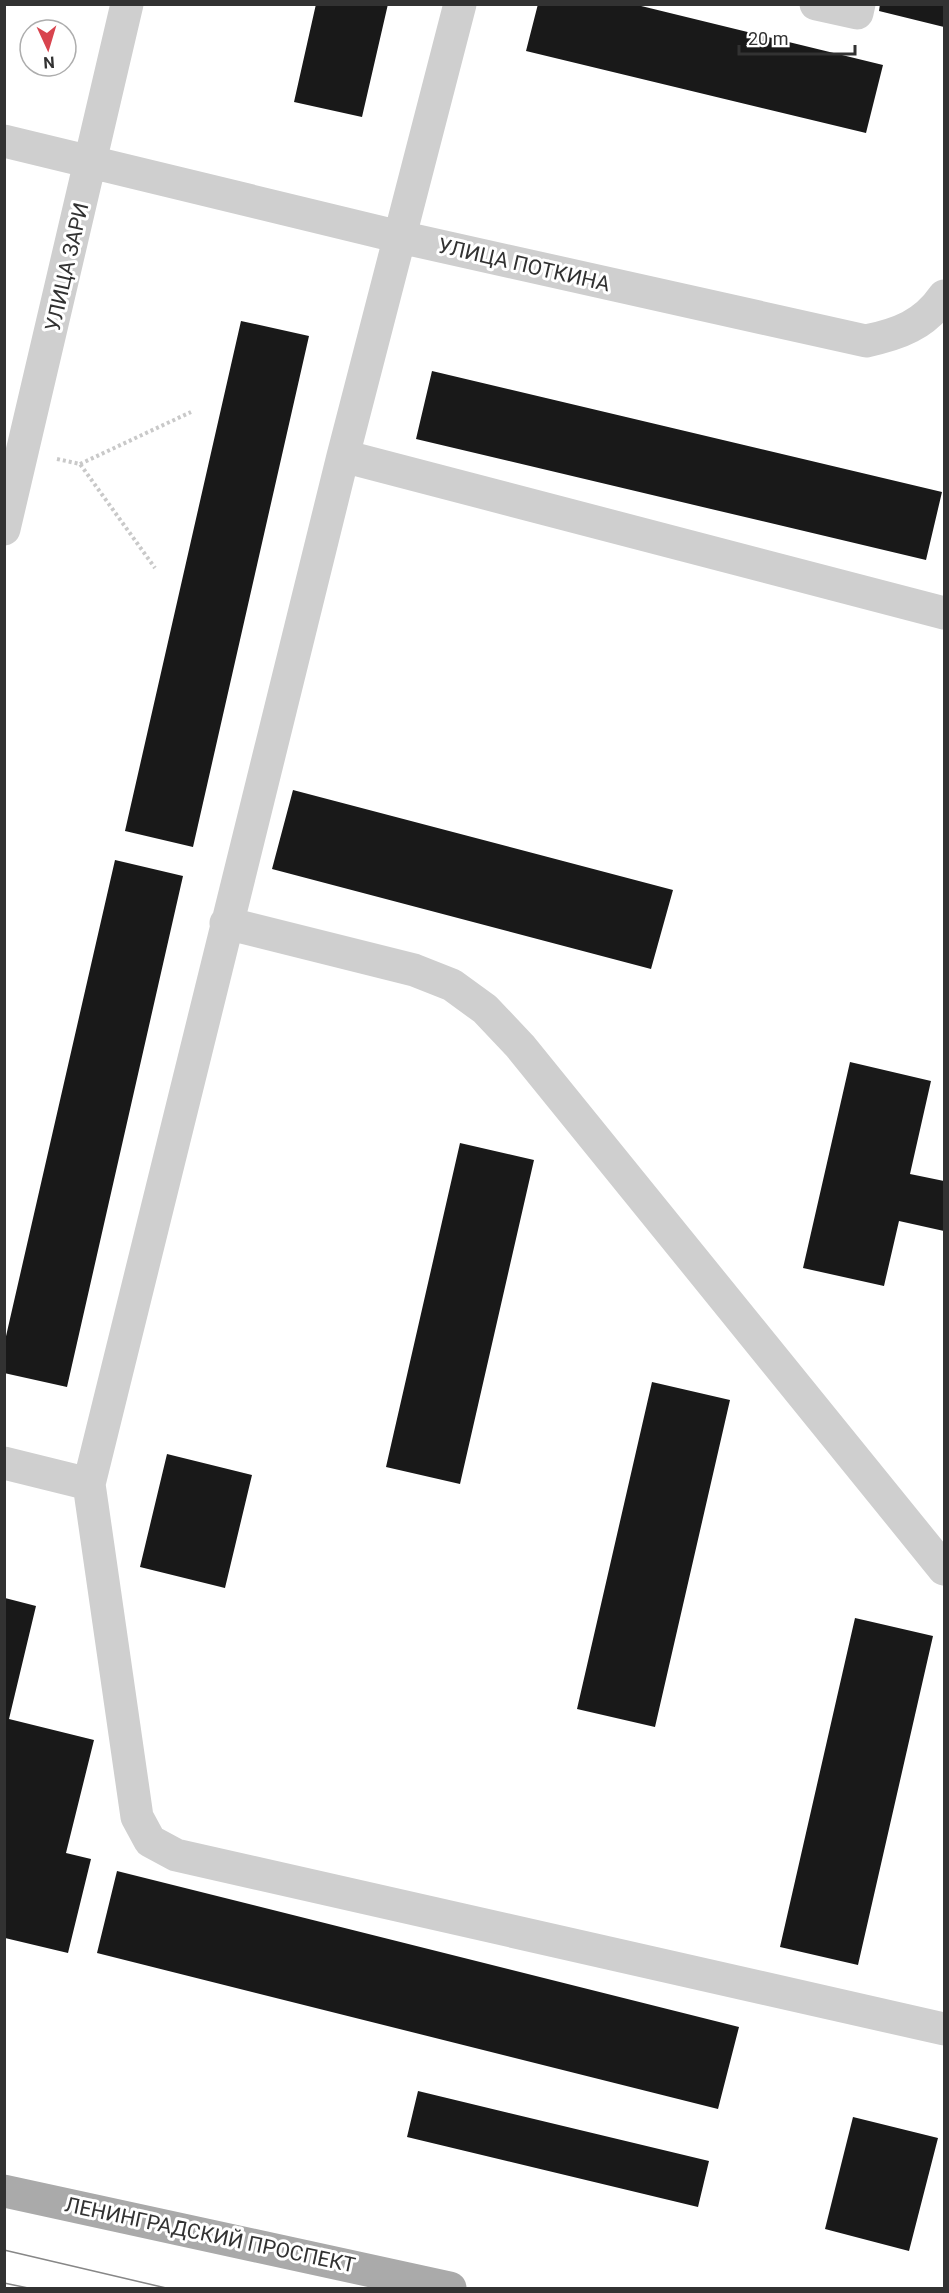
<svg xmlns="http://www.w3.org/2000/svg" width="949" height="2293" viewBox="0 0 949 2293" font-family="Roboto,sans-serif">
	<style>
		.building { fill: #191919 }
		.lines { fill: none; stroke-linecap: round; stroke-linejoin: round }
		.path { stroke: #c9c9c9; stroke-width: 4; stroke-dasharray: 3 3; stroke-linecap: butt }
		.minor { stroke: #cfcfcf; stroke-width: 33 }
		.major { stroke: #aaa; stroke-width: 33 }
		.tram { stroke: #878787; stroke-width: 1.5 }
		.labels { text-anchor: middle; stroke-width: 6; stroke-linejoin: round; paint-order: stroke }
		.street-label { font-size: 21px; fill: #323232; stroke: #fff }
	</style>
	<rect width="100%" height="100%" fill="#fff"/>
	<path class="building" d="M 316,4 L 388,4 L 362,117 L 294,102 Z
		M 538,4 L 633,4 L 883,65 L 866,133 L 526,51 Z
		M 880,4 L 944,4 L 944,27 L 879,11 Z
		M 241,321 L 309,336 L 193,847 L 125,831 Z
		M 432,371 L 942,492 L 926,560 L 416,439 Z
		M 293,790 L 673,890 L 651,969 L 272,869 Z
		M 115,860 L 183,876 L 67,1387 L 4,1373 L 4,1345 Z
		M 850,1062 L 931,1081 L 910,1174 L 944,1181 L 944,1231 L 899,1221 L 884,1286 L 803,1268 Z
		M 460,1143 L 534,1160 L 460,1484 L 386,1467 Z
		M 652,1382 L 730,1400 L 655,1727 L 577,1709 Z
		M 167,1454 L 252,1475 L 225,1588 L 140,1567 Z
		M 5,1598 L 36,1606 L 9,1719 L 94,1740 L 66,1853 L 91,1859 L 68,1953 L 5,1938 Z
		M 855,1618 L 933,1636 L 858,1965 L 780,1947 Z
		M 117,1871 L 739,2027 L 718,2109 L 97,1953 Z
		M 418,2091 L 709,2161 L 698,2207 L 407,2137 Z
		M 853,2117 L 938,2138 L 909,2251 L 825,2229 Z"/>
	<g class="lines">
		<path class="path" d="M 57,459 L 80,464 L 155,568
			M 80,464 L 191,412"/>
		<path class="minor" d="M 816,4 L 857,13 L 859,4
			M 4,141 L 400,237 L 866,341 C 899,334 924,325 944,296
			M 343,456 L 944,613
			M 4,529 L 127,4
			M 226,923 L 414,970 L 452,985 L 485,1009 L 520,1046 L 944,1569
			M 4,1463 L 89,1484 L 137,1817 L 150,1841 L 176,1855 L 944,2029
			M 89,1484 L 343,456 L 460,4"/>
		<path class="major" d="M 4,2191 L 450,2288"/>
		<path class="tram" d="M 4,2250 L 166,2288
			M 4,2283 L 28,2288"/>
	</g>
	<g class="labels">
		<g class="street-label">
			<text transform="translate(524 265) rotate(13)" y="7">УЛИЦА ПОТКИНА</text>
			<text transform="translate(67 267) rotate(-77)" y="7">УЛИЦА ЗАРИ</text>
			<text transform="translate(210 2235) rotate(12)" y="7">ЛЕНИНГРАДСКИЙ ПРОСПЕКТ</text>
		</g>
	</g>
	<rect width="949" height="2293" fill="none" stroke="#323232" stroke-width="12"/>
	<g transform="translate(48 48) rotate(176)"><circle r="28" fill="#ffffff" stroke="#adadad" stroke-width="1.5"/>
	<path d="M0-4.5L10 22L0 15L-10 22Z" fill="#d8444e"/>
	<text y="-9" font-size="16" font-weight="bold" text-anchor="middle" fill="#323232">N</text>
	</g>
	<path d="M739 45v9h116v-9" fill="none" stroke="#323232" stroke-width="3"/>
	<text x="748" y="45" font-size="18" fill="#323232" stroke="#ffffff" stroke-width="4.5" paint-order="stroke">20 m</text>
</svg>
